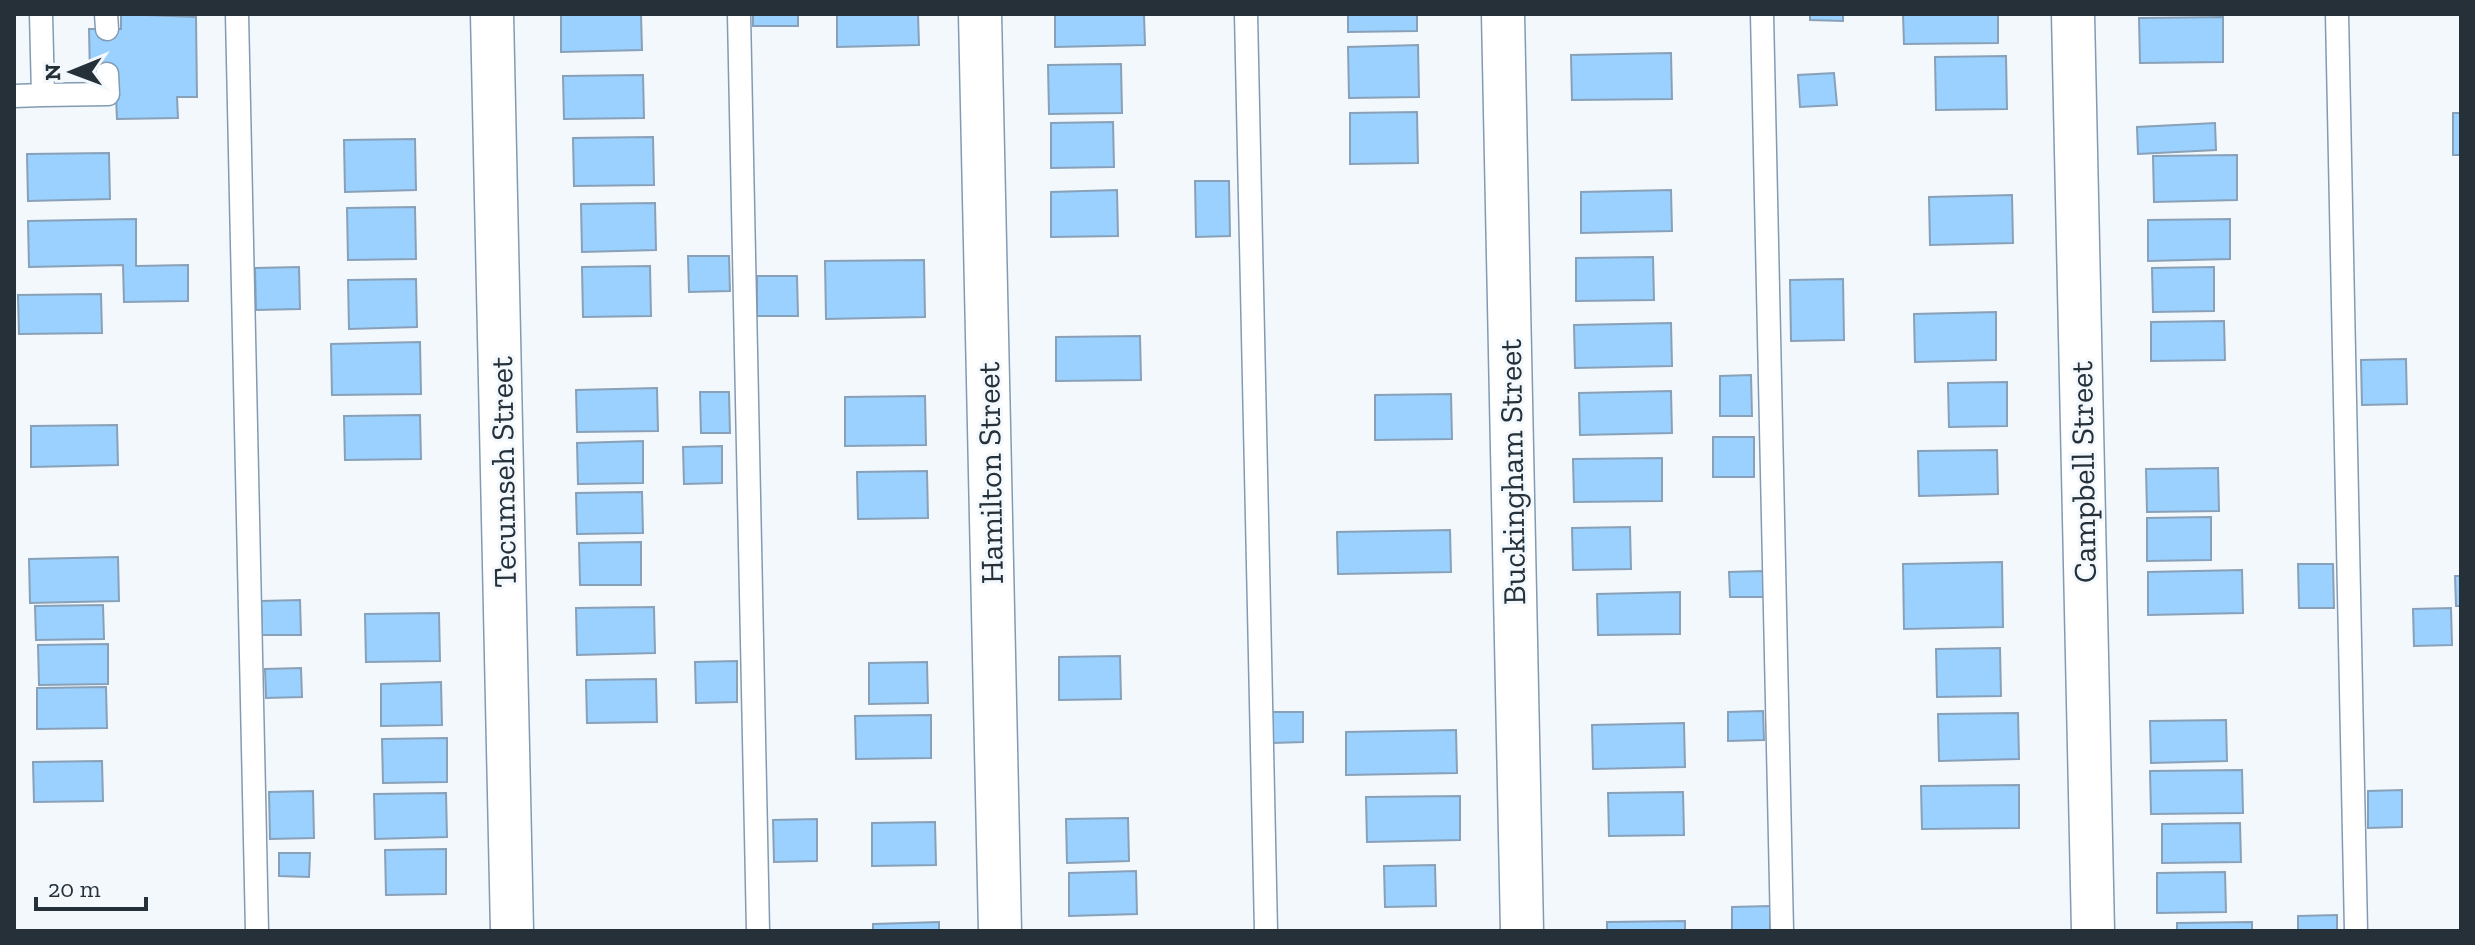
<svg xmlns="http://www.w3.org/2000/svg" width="2475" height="945" viewBox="0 0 2475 945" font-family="'Zilla Slab',serif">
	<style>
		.building { fill: #9bd1ff; stroke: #88a1b8; stroke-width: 2 }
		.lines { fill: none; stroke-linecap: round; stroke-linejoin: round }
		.lane-casing { stroke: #829bb2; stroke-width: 25 }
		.street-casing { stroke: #829bb2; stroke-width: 45 }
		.lane { stroke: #fff; stroke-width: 22 }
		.street { stroke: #fff; stroke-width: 42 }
		.labels { text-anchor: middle; stroke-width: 6; stroke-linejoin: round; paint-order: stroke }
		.street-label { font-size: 32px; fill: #253039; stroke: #f3f8fd }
	</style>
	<rect width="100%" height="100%" fill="#f3f8fd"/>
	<path class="building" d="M 121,14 L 196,17 L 197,97 L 177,97 L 178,118 L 117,119 L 115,74 L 90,75 L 89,29 L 121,29 Z
		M 561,14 L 641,14 L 642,50 L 561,52 Z
		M 753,14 L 798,14 L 798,26 L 753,26 Z
		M 837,14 L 918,14 L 919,45 L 837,47 Z
		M 1055,14 L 1144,14 L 1145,45 L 1055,47 Z
		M 1348,14 L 1417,14 L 1417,31 L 1348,32 Z
		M 1810,14 L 1843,14 L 1843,21 L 1810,20 Z
		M 1903,14 L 1998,14 L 1998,43 L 1904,44 Z
		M 2223,17 L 2223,62 L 2140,63 L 2139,18 Z
		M 1418,45 L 1419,97 L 1349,98 L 1348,47 Z
		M 1671,53 L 1672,99 L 1572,100 L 1571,55 Z
		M 2006,56 L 2007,109 L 1936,110 L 1935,57 Z
		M 1121,64 L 1122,113 L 1049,114 L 1048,65 Z
		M 1834,73 L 1837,105 L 1800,107 L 1798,75 Z
		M 643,75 L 644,118 L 564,119 L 563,76 Z
		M 1417,112 L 1418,163 L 1350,164 L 1350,113 Z
		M 2453,113 L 2461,113 L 2461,155 L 2453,155 Z
		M 1113,122 L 1114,167 L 1051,168 L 1051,123 Z
		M 2215,123 L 2216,150 L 2138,154 L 2137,127 Z
		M 653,137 L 654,185 L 574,186 L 573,138 Z
		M 415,139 L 416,190 L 345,192 L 344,140 Z
		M 109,153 L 110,199 L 28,201 L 27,154 Z
		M 2237,155 L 2237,200 L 2154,202 L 2153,156 Z
		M 1195,181 L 1229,181 L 1230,236 L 1196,237 Z
		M 1117,190 L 1118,236 L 1051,237 L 1051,192 Z
		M 1671,190 L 1672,231 L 1581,233 L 1581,192 Z
		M 2012,195 L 2013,243 L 1930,245 L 1929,197 Z
		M 655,203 L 656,250 L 582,252 L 581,204 Z
		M 415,207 L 416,259 L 348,260 L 347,208 Z
		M 136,219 L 136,266 L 188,265 L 188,301 L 124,302 L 123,265 L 29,267 L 28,221 Z
		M 2230,219 L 2230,259 L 2148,261 L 2148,220 Z
		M 688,256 L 729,256 L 730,291 L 689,292 Z
		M 1653,257 L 1654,300 L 1576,301 L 1576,258 Z
		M 924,260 L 925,317 L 826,319 L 825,261 Z
		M 650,266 L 651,316 L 583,317 L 582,267 Z
		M 299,267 L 300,309 L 256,310 L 255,268 Z
		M 2214,267 L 2214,311 L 2153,312 L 2152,268 Z
		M 757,276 L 797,276 L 798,316 L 757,316 Z
		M 416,279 L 417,327 L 349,329 L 348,280 Z
		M 1843,279 L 1844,340 L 1791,341 L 1790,280 Z
		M 101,294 L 102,333 L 19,334 L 18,295 Z
		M 1996,312 L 1996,360 L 1915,362 L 1914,314 Z
		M 2224,321 L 2225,360 L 2151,361 L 2151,322 Z
		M 1671,323 L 1672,366 L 1575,368 L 1574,325 Z
		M 1140,336 L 1141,380 L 1056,381 L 1056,337 Z
		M 420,342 L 421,394 L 332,395 L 331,344 Z
		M 2406,359 L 2407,404 L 2362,405 L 2361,360 Z
		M 1751,375 L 1752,416 L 1720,416 L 1720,376 Z
		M 2007,382 L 2007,426 L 1949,427 L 1948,383 Z
		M 657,388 L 658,431 L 577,432 L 576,390 Z
		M 1671,391 L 1672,433 L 1580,435 L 1579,393 Z
		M 700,392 L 729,392 L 730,433 L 701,433 Z
		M 1451,394 L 1452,439 L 1375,440 L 1375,395 Z
		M 925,396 L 926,445 L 845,446 L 845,397 Z
		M 420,415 L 421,459 L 345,460 L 344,416 Z
		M 117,425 L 118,465 L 31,467 L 31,426 Z
		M 1713,437 L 1754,437 L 1754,477 L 1713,477 Z
		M 643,441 L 643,483 L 578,484 L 577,443 Z
		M 722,446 L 722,483 L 684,484 L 683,447 Z
		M 1997,450 L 1998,494 L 1919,496 L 1918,451 Z
		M 1662,458 L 1662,501 L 1574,502 L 1573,459 Z
		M 2218,468 L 2219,511 L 2147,512 L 2146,469 Z
		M 927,471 L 928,518 L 858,519 L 857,472 Z
		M 642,492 L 643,533 L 577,534 L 576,493 Z
		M 2211,517 L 2211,560 L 2147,561 L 2147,518 Z
		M 1630,527 L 1631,569 L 1573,570 L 1572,528 Z
		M 1450,530 L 1451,572 L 1338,574 L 1337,532 Z
		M 641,542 L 641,585 L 580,585 L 579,543 Z
		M 118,557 L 119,601 L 30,603 L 29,559 Z
		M 2002,562 L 2003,627 L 1904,629 L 1903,564 Z
		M 2298,564 L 2333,564 L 2334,608 L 2299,608 Z
		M 2242,570 L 2243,613 L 2148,615 L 2148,572 Z
		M 1763,571 L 1764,597 L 1730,597 L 1729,572 Z
		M 2455,576 L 2461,576 L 2461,606 L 2456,606 Z
		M 1680,592 L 1680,634 L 1598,635 L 1597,594 Z
		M 300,600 L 301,635 L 262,635 L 261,601 Z
		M 103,605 L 104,639 L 36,640 L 35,606 Z
		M 654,607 L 655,653 L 577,655 L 576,608 Z
		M 2451,608 L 2452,645 L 2414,646 L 2413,609 Z
		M 439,613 L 440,661 L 366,662 L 365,614 Z
		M 108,644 L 108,684 L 39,685 L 38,645 Z
		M 2000,648 L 2001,696 L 1937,697 L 1936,649 Z
		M 1120,656 L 1121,699 L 1059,700 L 1059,657 Z
		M 737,661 L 737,702 L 696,703 L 695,662 Z
		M 927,662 L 928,703 L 869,704 L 869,663 Z
		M 301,668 L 302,697 L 266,698 L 265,669 Z
		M 656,679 L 657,722 L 587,723 L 586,680 Z
		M 441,682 L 442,725 L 381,726 L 381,684 Z
		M 106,687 L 107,728 L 37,729 L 37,688 Z
		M 1763,711 L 1764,740 L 1728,741 L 1728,712 Z
		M 1272,712 L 1303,712 L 1303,742 L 1273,743 Z
		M 2018,713 L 2019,759 L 1939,761 L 1938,714 Z
		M 931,715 L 931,758 L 856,759 L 855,716 Z
		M 2226,720 L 2227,761 L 2151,763 L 2150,721 Z
		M 1684,723 L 1685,767 L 1593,769 L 1592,725 Z
		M 1456,730 L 1457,773 L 1346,775 L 1346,732 Z
		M 447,738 L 447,782 L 383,783 L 382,739 Z
		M 102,761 L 103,801 L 34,802 L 33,762 Z
		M 2242,770 L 2243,813 L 2151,814 L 2150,771 Z
		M 2019,785 L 2019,828 L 1922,829 L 1921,786 Z
		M 2402,790 L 2402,827 L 2368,828 L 2368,791 Z
		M 313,791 L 314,838 L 270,839 L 269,792 Z
		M 1683,792 L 1684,835 L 1609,836 L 1608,793 Z
		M 446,793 L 447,837 L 375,839 L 374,794 Z
		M 1460,796 L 1460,840 L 1367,842 L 1366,797 Z
		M 1128,818 L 1129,861 L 1067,863 L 1066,819 Z
		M 817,819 L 817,861 L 774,862 L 773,820 Z
		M 935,822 L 936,865 L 872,866 L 872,823 Z
		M 2240,823 L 2241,862 L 2162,863 L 2162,824 Z
		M 446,849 L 446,894 L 386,895 L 385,850 Z
		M 279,853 L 310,853 L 309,877 L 279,876 Z
		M 1435,865 L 1436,906 L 1385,907 L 1384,866 Z
		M 1136,871 L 1137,914 L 1069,916 L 1069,873 Z
		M 2225,872 L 2226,912 L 2157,913 L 2157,873 Z
		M 1770,906 L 1770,931 L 1732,931 L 1732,907 Z
		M 2337,915 L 2337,931 L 2298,931 L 2298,916 Z
		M 1685,921 L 1685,931 L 1607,931 L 1607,922 Z
		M 939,922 L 939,931 L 873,931 L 873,924 Z
		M 2252,922 L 2252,931 L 2177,931 L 2177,923 Z"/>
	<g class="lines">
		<g class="lane-casing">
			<path id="lane" d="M 106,14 L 107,29
				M 237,14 L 257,931
				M 739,14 L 758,931
				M 1246,14 L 1266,931
				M 1762,14 L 1782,931
				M 2337,14 L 2356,931
				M 43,95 L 108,94 L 107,74
				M 14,96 L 43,95 L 41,14"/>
		</g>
		<g class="street-casing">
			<path id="street" d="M 492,14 L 512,931
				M 980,14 L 1000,931
				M 1503,14 L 1522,931
				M 2073,14 L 2093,931"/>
		</g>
		<use href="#lane" class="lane"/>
		<use href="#street" class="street"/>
	</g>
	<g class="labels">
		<g class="street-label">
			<text transform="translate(503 472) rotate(-91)" y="11">Tecumseh Street</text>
			<text transform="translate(1512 472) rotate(-91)" y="11">Buckingham Street</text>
			<text transform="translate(2083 472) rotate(-91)" y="11">Campbell Street</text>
			<text transform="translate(990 473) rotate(-91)" y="11">Hamilton Street</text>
		</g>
	</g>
	<rect width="2475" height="945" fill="none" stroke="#253039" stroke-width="32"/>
	<g transform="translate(72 72) rotate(269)" stroke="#f3f8fd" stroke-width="6" paint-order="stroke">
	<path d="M0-6L14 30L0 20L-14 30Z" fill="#253039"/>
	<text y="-12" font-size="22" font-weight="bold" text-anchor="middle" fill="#253039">N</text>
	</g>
	<path d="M36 897v12h110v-12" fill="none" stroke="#253039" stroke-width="4"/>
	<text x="48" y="897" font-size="24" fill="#253039" stroke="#f3f8fd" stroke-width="6" paint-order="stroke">20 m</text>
</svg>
